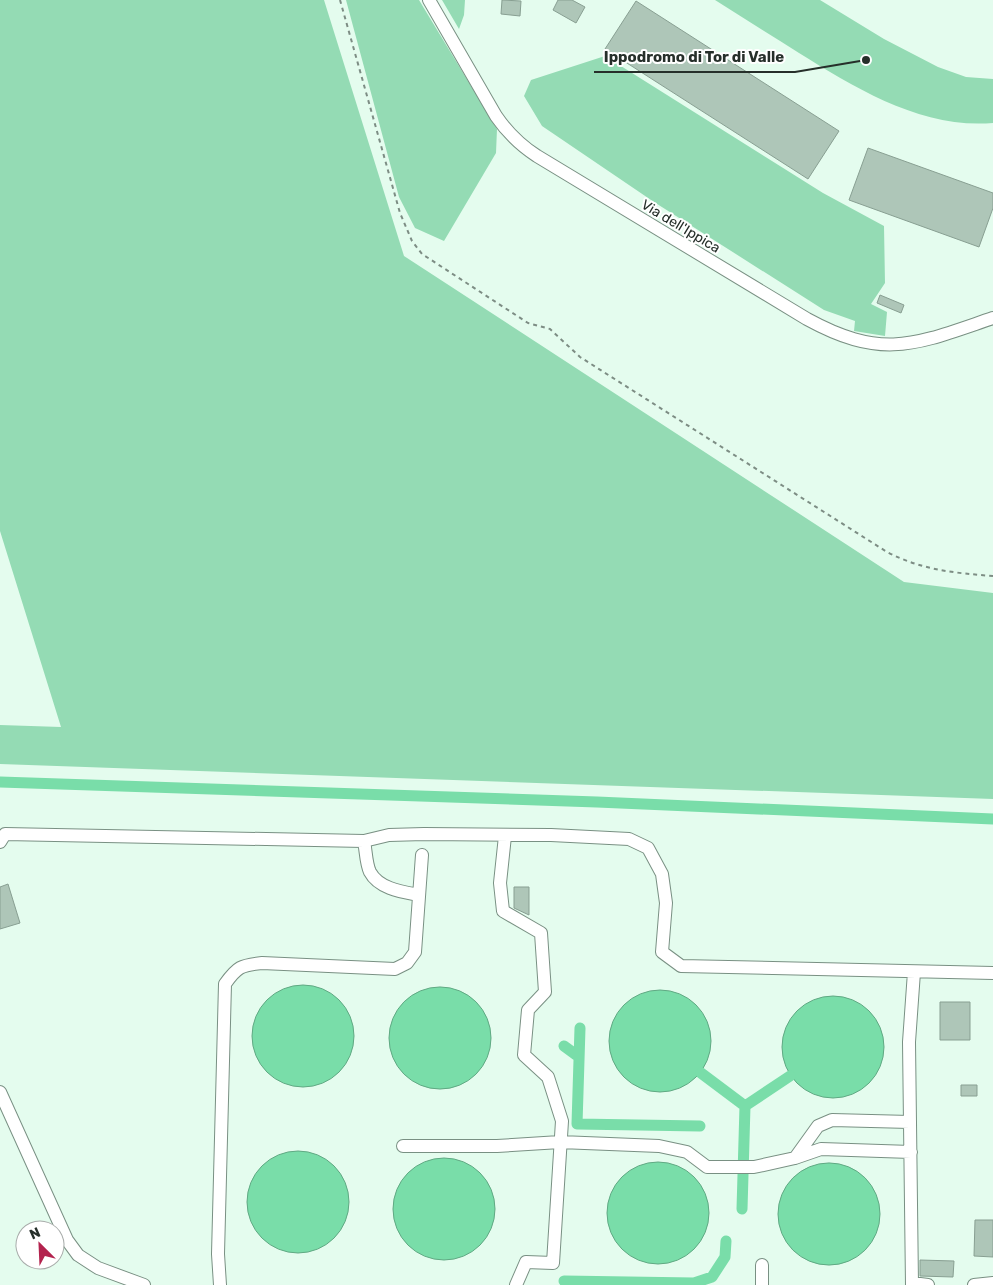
<svg xmlns="http://www.w3.org/2000/svg" width="993" height="1285" viewBox="0 0 993 1285" font-family="Rubik,sans-serif">
	<style>
		.green { fill: #94dbb4 }
		.water { fill: #79dda9; stroke: #60a983 }
		.lines { fill: none; stroke-linecap: round; stroke-linejoin: round }
		.canal { stroke: #79dda9; stroke-width: 11 }
		.building { fill: #aec6b8; stroke: #889f92 }
		.minor-casing { stroke: #799083; stroke-width: 14 }
		.path { stroke: #7d8d84; stroke-width: 2; stroke-dasharray: 4 4; stroke-linecap: butt }
		.minor { stroke: #fff; stroke-width: 12 }
		.labels { text-anchor: middle; stroke-width: 4; stroke-linejoin: round; paint-order: stroke }
		.street-label { font-size: 14px; fill: #262f2a; stroke: #fff }
		.leader { fill: none; stroke: #262f2a; stroke-width: 2 }
		.callout-dot { fill: #262f2a; stroke: #fff; stroke-width: 2 }
		.callout-label { font-size: 15px; text-anchor: middle; font-weight: bold; fill: #262f2a; stroke: #fff; stroke-width: 4; stroke-linejoin: round; paint-order: stroke }
	</style>
	<rect width="100%" height="100%" fill="#e4fcee"/>
	<path class="green" d="M 0,0 L 324,0 L 404,256 L 904,582 L 993,593 L 993,799 L 0,764 L 0,725 L 61,727 L 0,531 Z
		M 346,0 L 419,0 L 497,129 L 496,153 L 444,241 L 415,228 L 399,197 Z
		M 442,0 L 465,0 L 464,15 L 459,29 Z
		M 715,0 L 820,0 L 884,39 L 938,67 L 966,77 L 993,79 L 993,123 C 922,129 857,89 799,53 C 771,35 743,18 715,0 Z
		M 605,56 L 823,193 L 884,226 L 885,283 L 871,304 L 887,312 L 885,336 L 854,331 L 855,321 L 824,310 L 654,202 L 542,126 L 524,96 L 531,80 Z"/>
	<path class="water" d="M252 1036a51 51 0 1 1 102 0a51 51 0 1 1-102 0Z
		M389 1038a51 51 0 1 1 102 0a51 51 0 1 1-102 0Z
		M609 1041a51 51 0 1 1 102 0a51 51 0 1 1-102 0Z
		M782 1047a51 51 0 1 1 102 0a51 51 0 1 1-102 0Z
		M247 1202a51 51 0 1 1 102 0a51 51 0 1 1-102 0Z
		M393 1209a51 51 0 1 1 102 0a51 51 0 1 1-102 0Z
		M607 1213a51 51 0 1 1 102 0a51 51 0 1 1-102 0Z
		M778 1214a51 51 0 1 1 102 0a51 51 0 1 1-102 0Z"/>
	<g class="lines">
		<path class="canal" d="M 0,782 L 597,802 L 993,819
			M 580,1028 L 577,1124 L 700,1126
			M 564,1046 L 579,1057
			M 701,1073 L 745,1106 L 742,1209
			M 745,1106 L 790,1076
			M 564,1281 L 694,1283 L 712,1277 L 725,1257 L 726,1241"/>
	</g>
	<path class="building" d="M 502,0 L 521,1 L 520,16 L 501,14 Z
		M 558,0 L 572,0 L 585,7 L 576,23 L 553,10 Z
		M 636,1 L 839,131 L 808,179 L 605,49 Z
		M 868,148 L 993,193 L 993,208 L 979,247 L 849,200 Z
		M 880,295 L 904,305 L 901,313 L 877,303 Z
		M 8,884 L 20,923 L 0,929 L 0,887 Z
		M 514,887 L 529,887 L 529,915 L 514,908 Z
		M 940,1002 L 970,1002 L 970,1040 L 940,1040 Z
		M 961,1085 L 977,1085 L 977,1096 L 961,1096 Z
		M 975,1220 L 993,1220 L 993,1257 L 974,1256 Z
		M 920,1260 L 954,1261 L 953,1277 L 920,1276 Z"/>
	<g class="lines">
		<g class="minor-casing">
			<path id="minor" d="M 429,0 L 496,116 C 507,132 520,145 537,156 L 807,319 C 884,361 916,344 993,318
				M 505,836 L 500,883 L 503,911 L 541,933 L 545,992 L 528,1010 L 524,1055 L 548,1077 L 562,1121 L 553,1263 L 526,1262 L 516,1285
				M 364,841 C 366,851 366,864 370,872 C 379,889 403,892 419,895
				M 0,842 L 5,834 L 364,841 L 389,835 L 424,834 L 551,835 L 629,839 L 648,848 L 662,874 L 666,903 L 662,952 L 681,966 L 993,973
				M 0,1092 L 67,1240 L 78,1255 L 98,1268 L 144,1285
				M 403,1146 L 497,1146 L 560,1142 L 659,1146 L 687,1152 L 707,1167 L 754,1167 L 795,1158 L 821,1149 L 911,1152
				M 795,1158 L 818,1126 L 832,1120 L 910,1122
				M 912,1283 L 928,1285
				M 220,1285 L 218,1254 L 225,984 C 237,967 241,965 262,963 L 395,969 L 407,963 L 415,952 L 422,855
				M 762,1285 L 762,1265
				M 912,1285 L 909,1042 L 914,972
				M 974,1285 L 993,1283"/>
		</g>
		<path class="path" d="M 340,0 L 400,213 L 412,241 L 422,254 L 528,323 L 550,329 L 580,357 L 887,552 C 922,570 954,573 993,576"/>
		<use href="#minor" class="minor"/>
	</g>
	<g class="labels">
		<g class="street-label">
			<text transform="translate(681 226) rotate(31)" y="5">Via dell'Ippica</text>
		</g>
	</g>
	<path class="leader" d="M866 60L795 72H594"/>
	<circle class="callout-dot" cx="866" cy="60" r="5"/>
	<g class="callout-label">
		<text x="694" y="62">Ippodromo di Tor di Valle</text>
	</g>
	<g transform="translate(40 1245) rotate(336)"><circle r="24" fill="#ffffff" stroke="#a8acaa"/>
	<path d="M0-4L9 19L0 12L-9 19Z" fill="#b3234e"/>
	<text y="-8" font-size="14" font-weight="bold" text-anchor="middle" fill="#262f2a">N</text>
	</g>
</svg>
